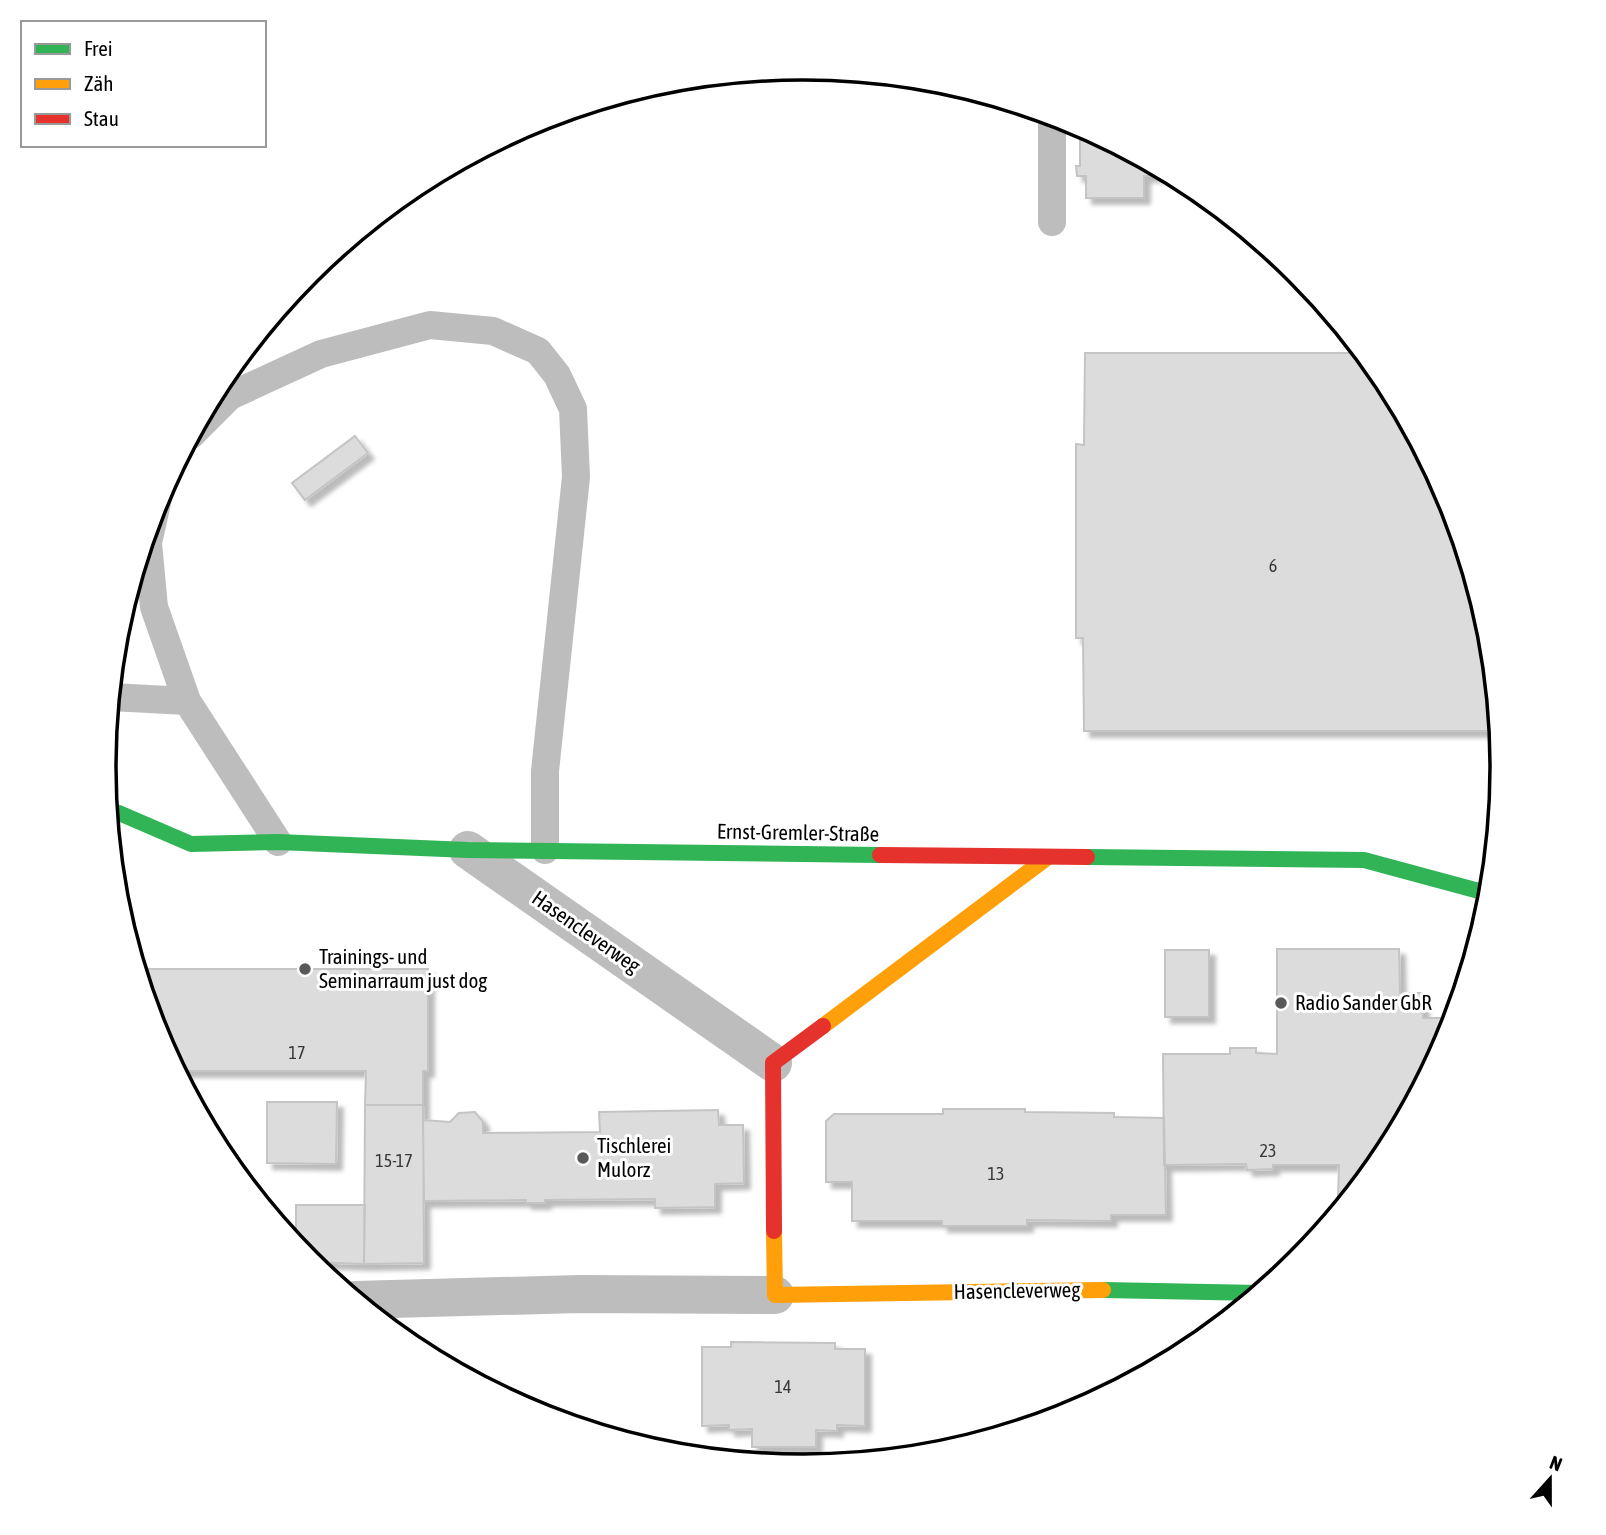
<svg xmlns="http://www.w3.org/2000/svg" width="1606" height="1535" viewBox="0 0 1606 1535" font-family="'Asap Condensed',sans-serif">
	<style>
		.building { fill: #dcdcdc; stroke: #c4c4c4; stroke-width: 2; filter: url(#shadow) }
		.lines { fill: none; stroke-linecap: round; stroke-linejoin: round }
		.lane { stroke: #bdbdbd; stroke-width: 28 }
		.street { stroke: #bdbdbd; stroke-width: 38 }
		.fast { stroke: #30b455; stroke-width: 16 }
		.slow { stroke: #ff9f0a; stroke-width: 16 }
		.jam { stroke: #e5322d; stroke-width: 16 }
		.poi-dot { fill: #595959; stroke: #fff; stroke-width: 2.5 }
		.labels { text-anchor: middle; stroke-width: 6; stroke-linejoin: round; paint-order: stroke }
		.number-label { font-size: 18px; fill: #373737 }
		.street-label { font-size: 21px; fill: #000; stroke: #fff }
		.poi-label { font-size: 21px; fill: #000; stroke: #fff; text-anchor: start }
		.rim { fill: none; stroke: #000; stroke-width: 3.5 }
	</style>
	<defs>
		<filter id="shadow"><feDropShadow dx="6" dy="6" stdDeviation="2" flood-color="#0004"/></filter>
	</defs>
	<rect width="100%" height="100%" fill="#fff"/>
	<path class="building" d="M 1080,127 L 1172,176 L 1144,176 L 1144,198 L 1086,198 L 1086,176 L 1077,176 L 1076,166 L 1080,166 Z
		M 1085,353 L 1363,353 L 1385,379 L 1449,500 L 1489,631 L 1499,731 L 1084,731 L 1083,638 L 1076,638 L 1076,444 L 1084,445 Z
		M 355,436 L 368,453 L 305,500 L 292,483 Z
		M 1277,949 L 1399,949 L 1400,993 L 1423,993 L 1423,1018 L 1454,1018 L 1449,1035 L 1384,1156 L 1349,1199 L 1338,1200 L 1339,1165 L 1273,1165 L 1273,1169 L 1247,1170 L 1246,1164 L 1164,1165 L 1163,1054 L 1230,1054 L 1230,1048 L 1256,1048 L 1256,1053 L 1277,1054 Z
		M 1165,950 L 1209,950 L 1209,1017 L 1165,1017 Z
		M 137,969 L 428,969 L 428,1071 L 423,1071 L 423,1105 L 365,1105 L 366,1071 L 176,1071 L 157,1035 Z
		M 267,1102 L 337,1102 L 336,1164 L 267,1163 Z
		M 365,1105 L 423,1105 L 424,1263 L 364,1264 Z
		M 943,1109 L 1025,1109 L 1025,1112 L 1114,1113 L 1114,1117 L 1164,1118 L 1166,1215 L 1111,1215 L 1111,1221 L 1027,1220 L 1027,1226 L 942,1226 L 942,1221 L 852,1221 L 852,1182 L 826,1182 L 826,1121 L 834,1114 L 943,1114 Z
		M 718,1110 L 719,1125 L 743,1125 L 744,1183 L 715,1184 L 715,1207 L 655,1208 L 655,1199 L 545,1200 L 545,1203 L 526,1203 L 526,1200 L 424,1201 L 423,1120 L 450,1122 L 459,1113 L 475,1112 L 483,1122 L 483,1133 L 600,1132 L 599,1112 Z
		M 296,1205 L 365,1205 L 364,1264 L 308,1262 L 296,1247 Z
		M 731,1342 L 835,1343 L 835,1349 L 865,1349 L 865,1426 L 837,1425 L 837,1431 L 816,1430 L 816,1447 L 752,1447 L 752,1429 L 729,1430 L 729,1425 L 702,1426 L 702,1347 L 731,1347 Z"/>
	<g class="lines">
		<path class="lane" d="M 1052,222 L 1052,116
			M 191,435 L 230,396 L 321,354 L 430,325 L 493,331 L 538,351 L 557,375 L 573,409 L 576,477 L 545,771 L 545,850
			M 158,498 L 148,543 L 154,607 L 187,701
			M 111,697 L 187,701 L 278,842"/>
		<path class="street" d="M 468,850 L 773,1063
			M 355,1300 L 580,1294 L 775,1295"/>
		<path class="fast" d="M 108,812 L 119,813 L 191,844 L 278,842 L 468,850 L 880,855
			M 1087,857 L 1364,860 L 1490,894
			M 1103,1290 L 1260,1293"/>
		<path class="slow" d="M 823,1026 L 1048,857
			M 774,1231 L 775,1295 L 1103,1290"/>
		<path class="jam" d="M 880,855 L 1087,857
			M 774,1231 L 773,1063 L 823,1026"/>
	</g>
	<g class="poi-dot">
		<circle cx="305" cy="969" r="7"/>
		<circle cx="1281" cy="1003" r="7"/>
		<circle cx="583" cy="1158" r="7"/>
	</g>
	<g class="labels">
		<g class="number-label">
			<text x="1273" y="572">6</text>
			<text x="297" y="1059">17</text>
			<text x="1268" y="1157">23</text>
			<text x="394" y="1167">15-17</text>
			<text x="996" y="1180">13</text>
			<text x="783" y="1393">14</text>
		</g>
		<g class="street-label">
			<text transform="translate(798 833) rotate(1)" y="7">Ernst-Gremler-Straße</text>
			<text transform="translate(586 932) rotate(35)" y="7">Hasencleverweg</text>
			<text transform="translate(1017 1291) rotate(-1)" y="7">Hasencleverweg</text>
		</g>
		<g class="poi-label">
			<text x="319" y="964">Trainings- und<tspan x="319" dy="24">Seminarraum just dog</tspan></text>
			<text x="1295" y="1010">Radio Sander GbR</text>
			<text x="597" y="1153">Tischlerei<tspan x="597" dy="24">Mulorz</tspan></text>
		</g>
	</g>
	<path d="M0 0H1606V1535H0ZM116 767a687 687 0 1 1 1374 0a687 687 0 1 1-1374 0Z" fill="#fff" fill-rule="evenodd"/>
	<path class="rim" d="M116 767a687 687 0 1 1 1374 0a687 687 0 1 1-1374 0Z"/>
	<rect x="21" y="21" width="245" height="126" fill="#ffffff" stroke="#999999" stroke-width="2"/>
	<rect x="35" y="44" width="35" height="10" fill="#30b455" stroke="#999999" stroke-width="2"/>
	<text x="84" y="56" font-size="21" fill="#000000">Frei</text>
	<rect x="35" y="79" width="35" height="10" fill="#ff9f0a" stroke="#999999" stroke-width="2"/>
	<text x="84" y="91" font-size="21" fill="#000000">Zäh</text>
	<rect x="35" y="114" width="35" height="10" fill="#e5322d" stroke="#999999" stroke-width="2"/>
	<text x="84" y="126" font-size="21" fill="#000000">Stau</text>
	<g transform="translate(1550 1479) rotate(21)" stroke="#ffffff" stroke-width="5" paint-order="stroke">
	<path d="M0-5L12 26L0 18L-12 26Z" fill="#000000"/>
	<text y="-10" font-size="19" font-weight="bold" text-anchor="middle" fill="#000000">N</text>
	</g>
</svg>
